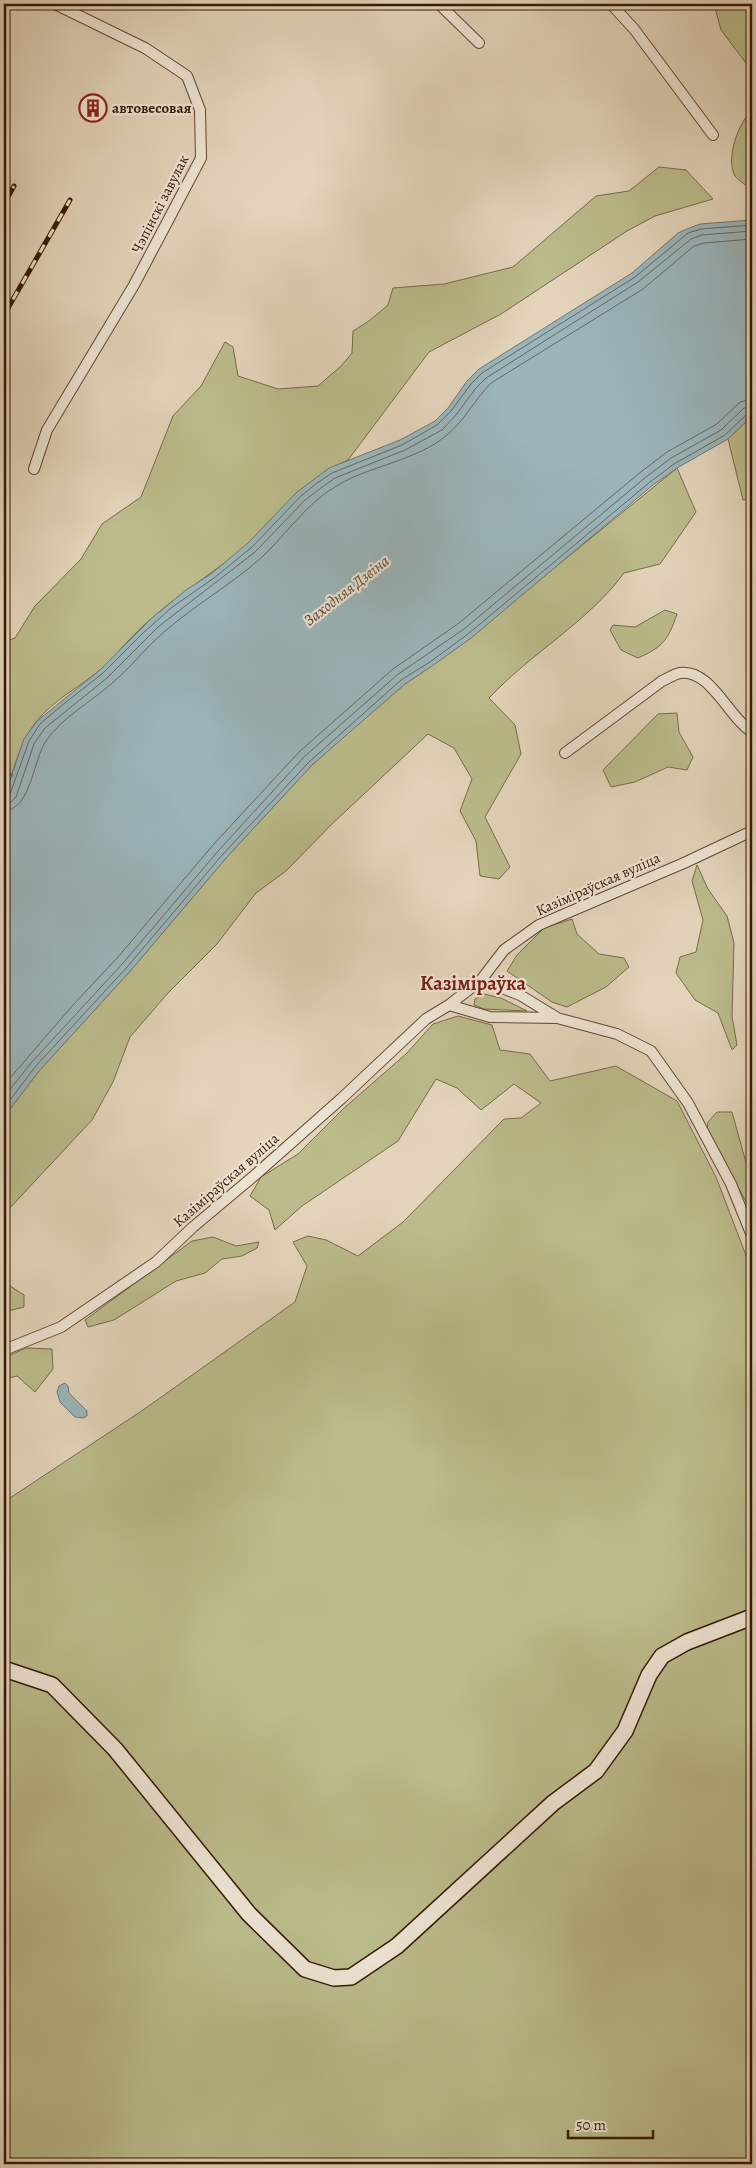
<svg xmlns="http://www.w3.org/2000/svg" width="756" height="2168" viewBox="0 0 756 2168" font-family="Alegreya,serif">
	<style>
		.green { fill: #bbbb8b; stroke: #786a47 }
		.water { fill: #9ab5bb; stroke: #727771 }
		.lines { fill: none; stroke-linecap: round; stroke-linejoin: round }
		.shore { stroke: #68675f; stroke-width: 1 }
		.stream { stroke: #727771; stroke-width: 3 }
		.street-casing { stroke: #614831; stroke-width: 12 }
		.secondary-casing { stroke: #361903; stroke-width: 18 }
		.street { stroke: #ede3d3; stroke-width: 10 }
		.secondary { stroke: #ede3d3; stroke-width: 15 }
		.rail-casing { stroke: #361903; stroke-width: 5 }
		.rail { stroke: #ede3d3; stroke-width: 3; stroke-dasharray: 9; stroke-linecap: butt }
		.labels { text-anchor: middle; stroke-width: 4.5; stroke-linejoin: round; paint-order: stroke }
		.poi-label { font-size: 15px; font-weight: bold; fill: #361903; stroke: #ede3d3; text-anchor: start }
		.street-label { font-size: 15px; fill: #361903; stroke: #ede3d3 }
		.water-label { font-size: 16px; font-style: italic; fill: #54483a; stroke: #ede3d3 }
		.district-label { font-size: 20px; font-weight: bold; fill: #7a1f14; stroke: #ede3d3 }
	</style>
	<rect width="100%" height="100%" fill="#e3d4bb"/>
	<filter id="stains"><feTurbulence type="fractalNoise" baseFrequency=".004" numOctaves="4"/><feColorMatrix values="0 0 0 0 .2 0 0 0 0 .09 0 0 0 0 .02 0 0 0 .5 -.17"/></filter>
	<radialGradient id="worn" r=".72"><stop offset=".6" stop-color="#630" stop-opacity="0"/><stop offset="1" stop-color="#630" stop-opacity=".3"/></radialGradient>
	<path class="green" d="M 714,4 L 752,4 L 752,71 L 721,30 Z
		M 752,110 L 752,186 L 747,186 C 743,183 737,179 735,176 C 725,158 739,122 752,110 Z
		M 659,167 L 686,170 L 713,199 L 655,216 L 627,231 L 501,314 L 429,352 L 348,460 C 299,482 285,511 248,544 C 217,571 182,591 152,618 C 133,634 118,653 101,669 C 80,687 53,700 36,722 C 19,743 13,773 4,798 L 4,642 L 15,638 L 35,606 L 81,559 L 102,524 L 141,497 L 173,416 L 201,386 L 225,342 L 233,347 L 238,376 L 278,389 L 318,386 L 341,366 L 352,353 L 353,331 L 369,321 L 388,305 L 393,288 L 444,284 L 513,267 L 596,196 L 629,191 Z
		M 752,416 L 752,499 L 743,500 L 728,439 Z
		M 677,468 L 696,512 L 660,564 L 624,573 C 588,622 531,653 489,698 L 515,725 L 521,754 L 485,817 L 510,867 L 499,879 L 480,876 L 476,841 L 460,811 L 472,779 L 454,748 L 428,734 L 332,824 L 286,871 L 256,893 L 217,944 L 168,993 L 130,1037 L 113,1082 L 92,1120 L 8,1210 L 4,1220 L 4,1117 L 39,1071 L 132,969 L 227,857 L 312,765 L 368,715 L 405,684 L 471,638 L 510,604 Z
		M 665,610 L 677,614 C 668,640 663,647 638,658 L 621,650 L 610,630 L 613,625 L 635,627 Z
		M 677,713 L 679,732 L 693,757 L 687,770 L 668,767 L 635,782 L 611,787 L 603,770 L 658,714 Z
		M 697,865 L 708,889 L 727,916 L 734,943 L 732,1016 L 737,1045 L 732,1050 L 718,1013 L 695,1000 L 676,973 L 680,957 L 696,952 L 703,920 L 692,881 Z
		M 572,919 L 577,934 L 599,954 L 624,958 L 629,967 L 606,987 L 567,1007 L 552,1002 L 507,971 L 517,955 L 544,928 Z
		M 484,994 L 501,998 L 527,1011 L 484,1009 L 474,1005 L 475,999 Z
		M 458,1016 L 492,1025 L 500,1050 L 530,1054 L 550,1081 L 616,1066 L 677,1101 L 716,1177 L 752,1271 L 752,2164 L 4,2164 L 4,1502 L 143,1410 L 295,1302 L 307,1266 L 293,1242 L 308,1236 L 326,1240 L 358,1256 L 403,1222 L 504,1119 L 521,1118 L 541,1103 L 514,1084 L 481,1110 L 457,1088 L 436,1079 L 398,1141 L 302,1206 L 275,1230 L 269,1210 L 250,1196 L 261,1177 L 298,1154 L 343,1109 L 406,1054 L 433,1024 Z
		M 717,1112 L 732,1112 L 750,1177 L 750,1209 L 707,1131 L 708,1122 Z
		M 213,1237 L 236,1246 L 259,1242 L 257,1248 L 242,1256 L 222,1259 L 205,1273 L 176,1281 L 114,1320 L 88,1327 L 85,1320 L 192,1241 Z
		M 4,1282 L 24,1295 L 24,1307 L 4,1312 Z
		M 26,1348 L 52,1349 L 53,1369 L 35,1392 L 17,1376 L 4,1379 L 4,1358 Z"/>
	<path class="water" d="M 752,220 L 752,416 L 728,439 L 677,468 L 653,485 L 471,638 L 432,666 L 405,684 L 312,765 L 227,857 L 132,969 L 39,1071 L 4,1117 L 4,798 L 24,739 L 37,721 L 100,670 L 151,619 L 186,590 L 211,574 L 248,543 L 297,492 L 329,468 L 400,440 L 435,421 L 448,408 L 467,381 L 479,369 L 632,273 L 678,233 L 687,229 L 700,224 Z
		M 65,1383 L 68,1386 L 69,1393 L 87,1411 L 87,1416 L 83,1418 L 75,1417 L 60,1402 L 57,1392 L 59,1386 Z"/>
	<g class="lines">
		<path class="shore" d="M 4,797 L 10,794 L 29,741 L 40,724 L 60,707 L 103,673 L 142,634 L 171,608 L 214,578 L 252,547 L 301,496 L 317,483 L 332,473 L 402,445 L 437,425 L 451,411 L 471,384 L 482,373 L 635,277 L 688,233 L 701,229 L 752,225
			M 4,803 L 11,802 L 16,797 L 34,744 L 45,728 L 107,678 L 158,627 L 255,552 L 305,500 L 321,488 L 335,478 L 405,450 L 442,430 L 456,415 L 476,388 L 486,378 L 638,282 L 691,239 L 702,235 L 752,231
			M 4,811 C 31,810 33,760 46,741 C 62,717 90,703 111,684 C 126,672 138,657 151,644 C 184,611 226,589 261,558 C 287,534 306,503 338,485 C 372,465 416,461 447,435 C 465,420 475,399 491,383 L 643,289 L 694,246 L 704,243 L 752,239
			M 4,1085 L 73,1005 L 118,957 L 213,845 L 299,752 L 393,669 L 459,623 L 642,471 L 667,452 L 717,424 L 740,402 L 752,399
			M 4,1097 L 31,1063 L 124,962 L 219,850 L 304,757 L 397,675 L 464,629 L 646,477 L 671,458 L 721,430 L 744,408 L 752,406
			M 4,1108 L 35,1067 L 128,966 L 223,854 L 309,762 L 401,680 L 430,662 L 468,634 L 650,482 L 674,464 L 725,435 L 747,414 L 752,413"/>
		<path class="stream" d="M 4,771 L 12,775"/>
		<g class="street-casing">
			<path id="street" d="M 439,4 L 479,43
				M 611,4 L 634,29 L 713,135
				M 34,469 L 47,430 L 134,285 L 201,158 L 200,110 L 187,76 L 145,48 L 55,4
				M 565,753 L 662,681 C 667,679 674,674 680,673 C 710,668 729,718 752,732
				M 481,980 L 520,995 L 556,1017
				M 449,1005 L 490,1017 L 557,1018 L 617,1034 L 651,1051 L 688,1103 L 731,1184 L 752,1236
				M 4,1350 L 61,1327 L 156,1262 L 193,1227 L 255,1175 L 342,1098 L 426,1019 L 449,1005 L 481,980 L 504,950 L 539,925 L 684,863 L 752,831"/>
		</g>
		<g class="secondary-casing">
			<path id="secondary" d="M 4,1669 L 52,1685 L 115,1749 L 249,1914 L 305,1969 L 334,1978 L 351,1977 L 397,1946 L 553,1803 L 596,1771 L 625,1731 L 649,1675 L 662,1656 L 687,1642 L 752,1617"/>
		</g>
		<use href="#street" class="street"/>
		<use href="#secondary" class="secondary"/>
		<g class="rail-casing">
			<path id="rail" d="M 4,204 L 14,186
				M 4,315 L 70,200"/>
		</g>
		<use href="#rail" class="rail"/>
	</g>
	<defs>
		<g id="building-ring" transform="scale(1.4375)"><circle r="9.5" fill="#ede3d3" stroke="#8f2418" stroke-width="1.5"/><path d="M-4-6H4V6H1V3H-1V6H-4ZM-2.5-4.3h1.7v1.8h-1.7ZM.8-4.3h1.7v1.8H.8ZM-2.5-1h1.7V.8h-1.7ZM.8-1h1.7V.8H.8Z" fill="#8f2418"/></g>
	</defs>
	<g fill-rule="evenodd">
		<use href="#building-ring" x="93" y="108"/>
	</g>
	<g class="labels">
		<g class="poi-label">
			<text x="112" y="113">автовесовая</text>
		</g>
		<g class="street-label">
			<text transform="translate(160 204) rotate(-63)" y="5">Чэпінскі завулак</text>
			<text transform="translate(598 884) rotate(-24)" y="5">Казіміраўская вуліца</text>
			<text transform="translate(226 1180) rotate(-41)" y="5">Казіміраўская вуліца</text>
		</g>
		<g class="water-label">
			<text transform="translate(346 590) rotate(-38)" y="6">Заходняя Дзвіна</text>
		</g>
		<g class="district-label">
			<text x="473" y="990">Казіміраўка</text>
		</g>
	</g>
	<rect width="756" height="2168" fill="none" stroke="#e3d4bb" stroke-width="20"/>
	<rect x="5" y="5" width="746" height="2158" fill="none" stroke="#361903" stroke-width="2.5"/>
	<rect x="10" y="10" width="736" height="2148" fill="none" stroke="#361903"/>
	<path d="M568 2130v8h85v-8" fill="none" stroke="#361903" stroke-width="2.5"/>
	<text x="576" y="2130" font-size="15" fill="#361903" stroke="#ede3d3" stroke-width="4" paint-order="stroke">50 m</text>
	<rect width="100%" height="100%" filter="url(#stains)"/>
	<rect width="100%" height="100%" fill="url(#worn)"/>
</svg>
